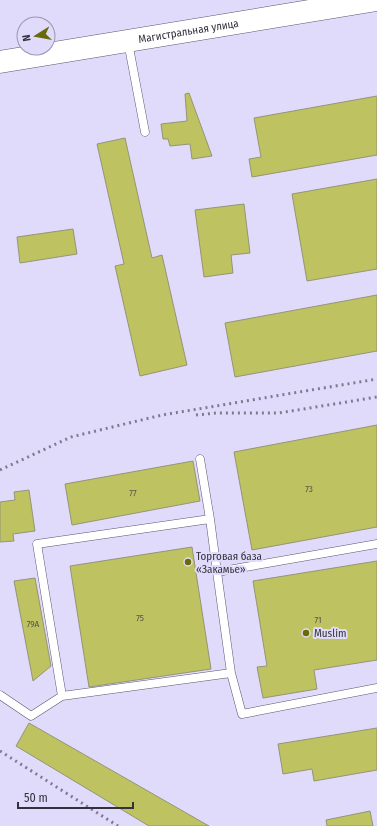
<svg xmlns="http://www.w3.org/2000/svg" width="377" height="826" viewBox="0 0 377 826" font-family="'Fira Sans Condensed',sans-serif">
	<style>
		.building { fill: #bec261; stroke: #939577 }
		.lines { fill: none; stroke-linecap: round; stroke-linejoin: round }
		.service-casing { stroke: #5a5570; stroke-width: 9 }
		.secondary-casing { stroke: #5a5570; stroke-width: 23 }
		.service { stroke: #fff; stroke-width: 8 }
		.secondary { stroke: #fff; stroke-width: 22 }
		.rail { stroke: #7f7b8f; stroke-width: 3; stroke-dasharray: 2 4; stroke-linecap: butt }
		.poi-dot { fill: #696b0a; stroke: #e1dbfb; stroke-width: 1.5 }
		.labels { text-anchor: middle; stroke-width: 4; stroke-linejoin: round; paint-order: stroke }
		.number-label { font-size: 9px; fill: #565546 }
		.street-label { font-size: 11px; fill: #33313d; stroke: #e1dbfb }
		.poi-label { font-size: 11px; fill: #33313d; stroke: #e1dbfb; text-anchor: start }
	</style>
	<rect width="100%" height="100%" fill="#e1dbfb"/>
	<path class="building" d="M 189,93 L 212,156 L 192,159 L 190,144 L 170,146 L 168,139 L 163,139 L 161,124 L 187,121 L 185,94 Z
		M 377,96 L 377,155 L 252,177 L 249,159 L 261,157 L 254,118 Z
		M 125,138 L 152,258 L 162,255 L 187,365 L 140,376 L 115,266 L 124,264 L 97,144 Z
		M 377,179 L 377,269 L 307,281 L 292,194 Z
		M 244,204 L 250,253 L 231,255 L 233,273 L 204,277 L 195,210 Z
		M 73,229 L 77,254 L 20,263 L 17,237 Z
		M 377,295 L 377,351 L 235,377 L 225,323 Z
		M 377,425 L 377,527 L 252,550 L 234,452 Z
		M 193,461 L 200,501 L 72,525 L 65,484 Z
		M 29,490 L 35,531 L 13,534 L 14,541 L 0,542 L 0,502 L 15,500 L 14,492 Z
		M 192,547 L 211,669 L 89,687 L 70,566 Z
		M 377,561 L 377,660 L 314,670 L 317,689 L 263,698 L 257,667 L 267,666 L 253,581 Z
		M 35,578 L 51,666 L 33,681 L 14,581 Z
		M 29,723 L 209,826 L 149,826 L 16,746 Z
		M 377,728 L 377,770 L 314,781 L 312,769 L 283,774 L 278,744 Z
		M 370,811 L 373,826 L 327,826 L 326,820 Z"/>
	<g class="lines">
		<g class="service-casing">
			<path id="service" d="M 128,42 L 145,132
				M 200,459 L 210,519 L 217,572
				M 231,673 L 242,714 L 377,688
				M 0,695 L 31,716 L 62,696 L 231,673 L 217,572 L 377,544
				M 62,696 L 37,544 L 210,519"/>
		</g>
		<g class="secondary-casing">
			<g id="secondary">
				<path id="s1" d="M 0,62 L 376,0"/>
			</g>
		</g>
		<use href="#service" class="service"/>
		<use href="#secondary" class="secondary"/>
		<path class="rail" d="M 196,415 L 217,413 L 279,413 L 377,397
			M 0,470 L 71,437 L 162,415 L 377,379
			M 0,751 L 118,826"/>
	</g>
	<g class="poi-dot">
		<circle cx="188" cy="562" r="4"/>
		<circle cx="306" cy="633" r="4"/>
	</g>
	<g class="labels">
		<g class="number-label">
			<text x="309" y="492">73</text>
			<text x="133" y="496">77</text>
			<text x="140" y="621">75</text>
			<text x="318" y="623">71</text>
			<text x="33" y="627">79А</text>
		</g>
		<g class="street-label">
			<text dy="4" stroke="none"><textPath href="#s1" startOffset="191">Магистральная улица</textPath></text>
		</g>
		<g class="poi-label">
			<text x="196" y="560">Торговая база<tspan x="196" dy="13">«Закамье»</tspan></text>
			<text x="314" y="637">Muslim</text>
		</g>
	</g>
	<g transform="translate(36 36) rotate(259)"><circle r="19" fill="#e1dbfb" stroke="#9b97af"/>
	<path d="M0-3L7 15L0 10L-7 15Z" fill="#696b0a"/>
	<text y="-6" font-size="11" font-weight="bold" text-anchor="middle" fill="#33313d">N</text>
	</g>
	<path d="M18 802v6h115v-6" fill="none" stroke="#33313d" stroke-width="2"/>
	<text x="24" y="802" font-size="12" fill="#33313d" stroke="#e1dbfb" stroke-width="3" paint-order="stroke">50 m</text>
</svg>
